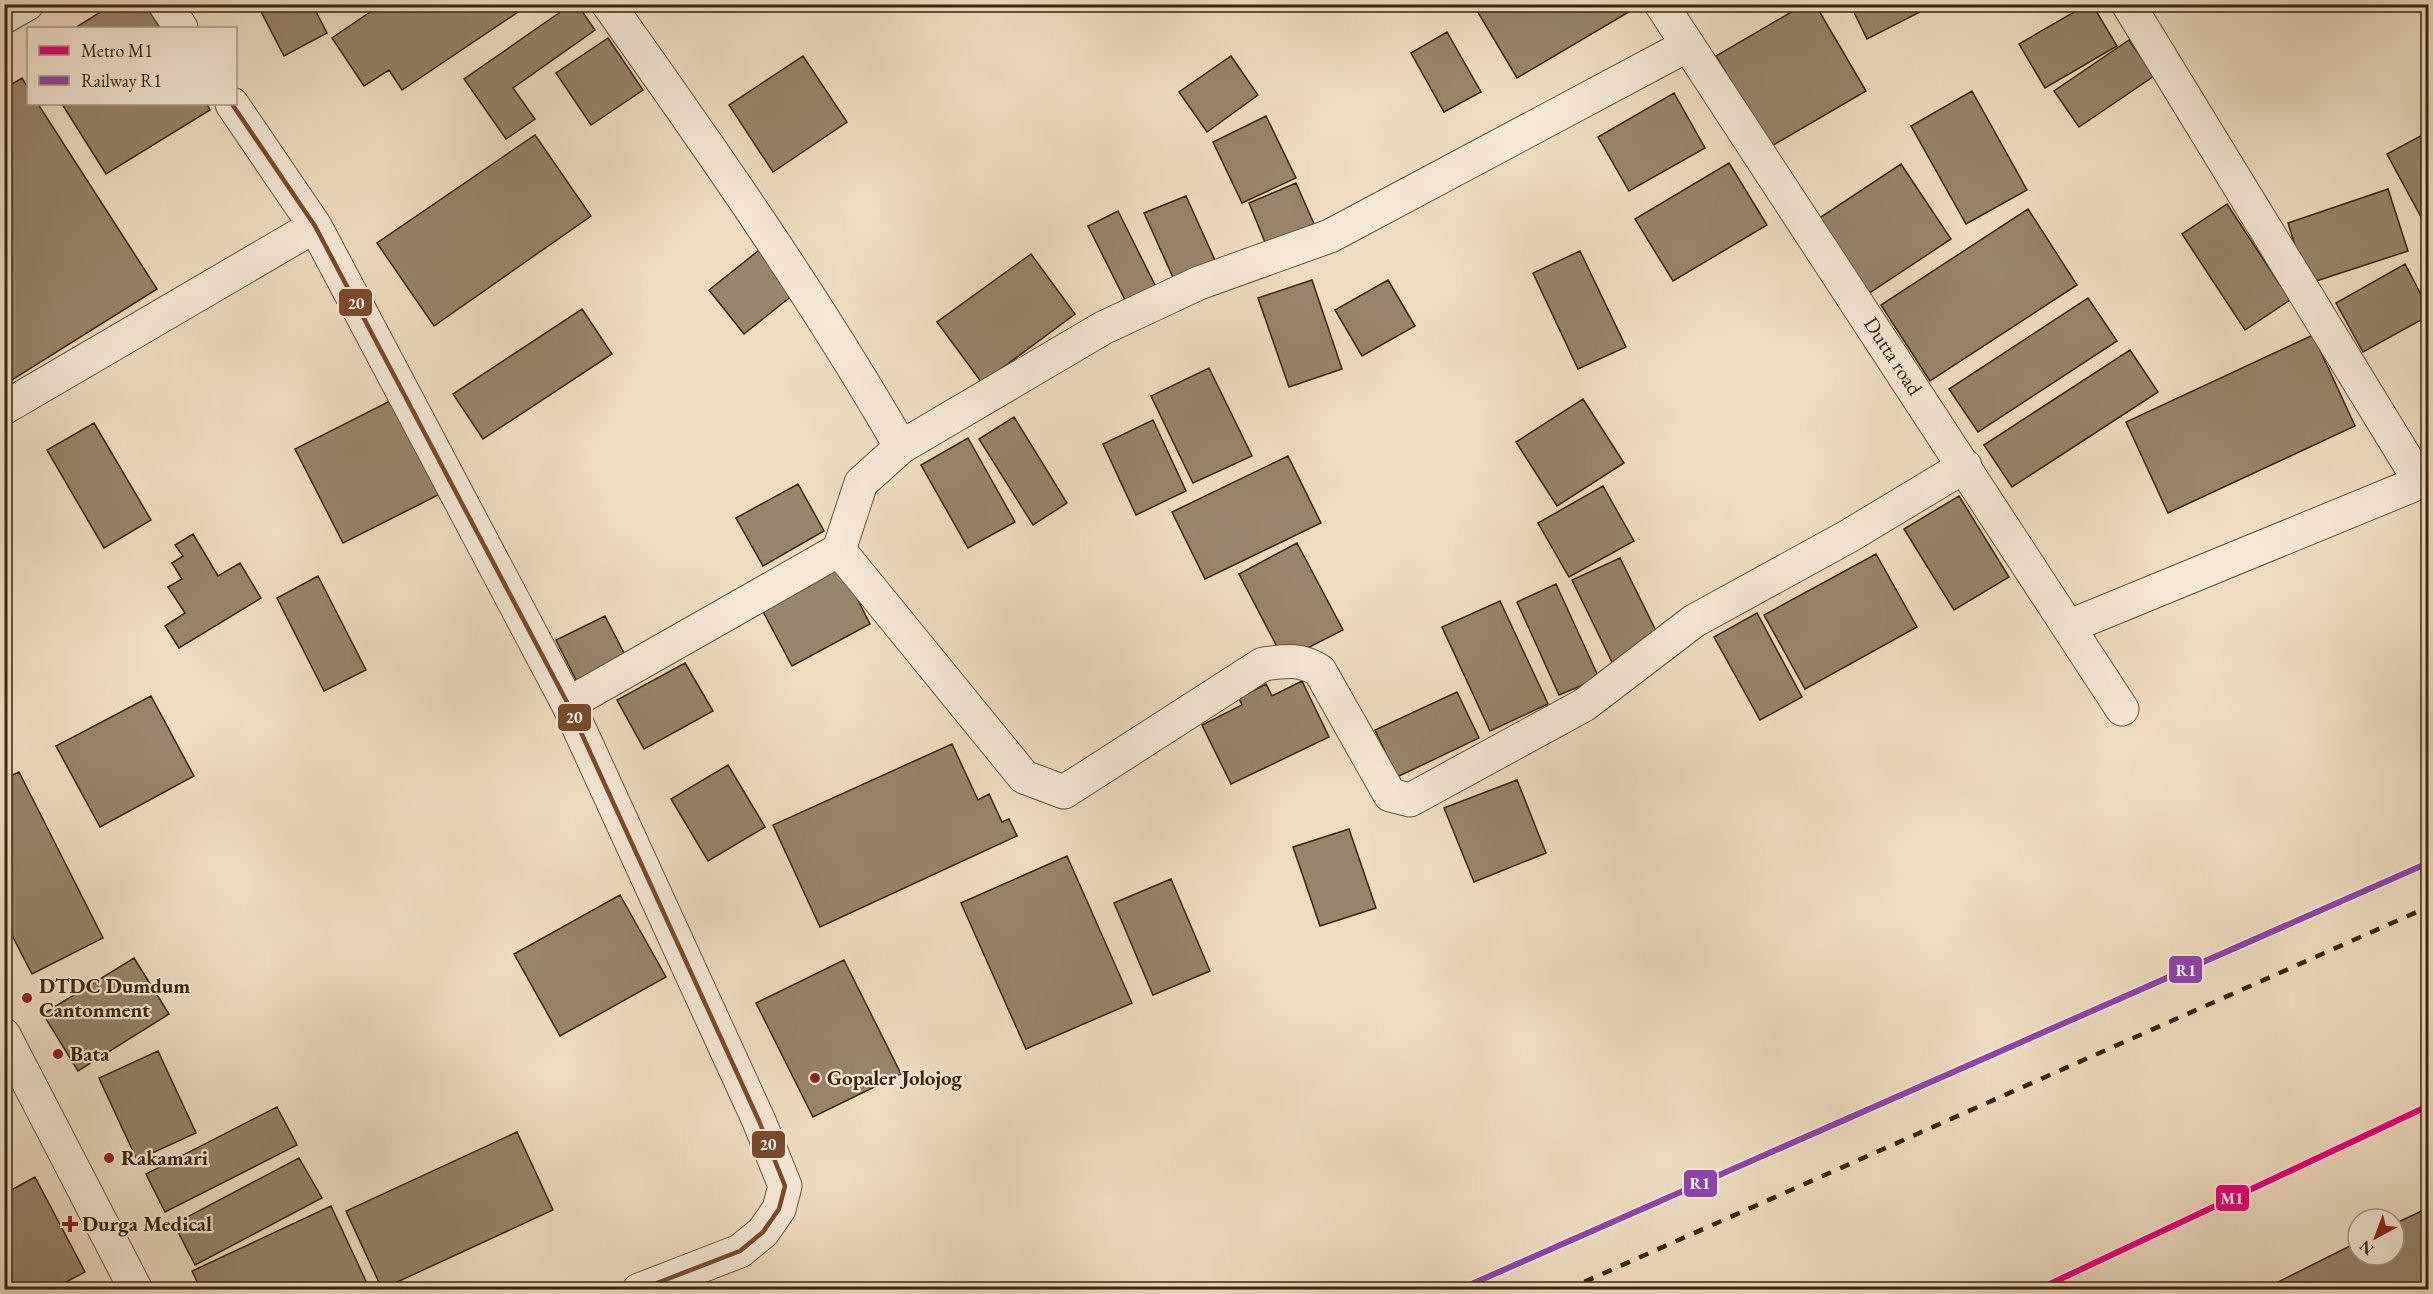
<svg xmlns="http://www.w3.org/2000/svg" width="2433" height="1294" viewBox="0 0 2433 1294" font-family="'EB Garamond',serif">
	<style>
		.building { fill: #98846a; stroke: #39250c; stroke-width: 1.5 }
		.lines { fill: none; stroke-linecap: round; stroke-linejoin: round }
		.minor-casing { stroke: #665339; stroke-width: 35 }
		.minor { stroke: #f5e8d6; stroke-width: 33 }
		.rail { stroke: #39250c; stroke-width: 4.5; stroke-dasharray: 10 10; stroke-linecap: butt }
		.bus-1-casing { stroke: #f5e8d6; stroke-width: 9 }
		.bus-1 { stroke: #7a4b2a; stroke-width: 4.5 }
		.rail-1-casing { stroke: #f5e8d6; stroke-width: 10 }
		.rail-1 { stroke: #8e44ad; stroke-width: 6 }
		.metro-1-casing { stroke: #f5e8d6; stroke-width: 10 }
		.metro-1 { stroke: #e5007d; stroke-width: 6 }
		.poi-dot { fill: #8f2418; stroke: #f5e8d6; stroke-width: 2 }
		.labels { text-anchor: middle; stroke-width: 4.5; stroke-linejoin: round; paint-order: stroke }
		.street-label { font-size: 21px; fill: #39250c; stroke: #f5e8d6 }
		.poi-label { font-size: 21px; font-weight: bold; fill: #39250c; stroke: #f5e8d6; text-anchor: start }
		.line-badge { stroke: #f5e8d6; stroke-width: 2 }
		.badge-label { font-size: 16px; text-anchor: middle; font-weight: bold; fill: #fff }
	</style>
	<rect width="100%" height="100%" fill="#efdcc0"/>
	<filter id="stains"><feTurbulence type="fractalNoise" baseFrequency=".00333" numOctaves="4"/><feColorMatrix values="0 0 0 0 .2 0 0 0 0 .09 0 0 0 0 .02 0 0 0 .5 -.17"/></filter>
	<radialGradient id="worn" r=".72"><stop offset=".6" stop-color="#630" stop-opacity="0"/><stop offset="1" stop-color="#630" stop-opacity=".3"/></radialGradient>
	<path class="building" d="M 113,4 L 145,4 L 160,28 L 75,28 Z
		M 257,4 L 312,4 L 327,33 L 284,56 Z
		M 382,4 L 530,4 L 402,90 L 389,70 L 364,86 L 332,38 Z
		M 572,4 L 577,4 L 595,30 L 513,88 L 535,119 L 506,139 L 464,79 Z
		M 1473,4 L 1638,4 L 1639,6 L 1517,78 Z
		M 1805,4 L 1815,4 L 1866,91 L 1770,147 L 1716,56 Z
		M 1850,4 L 1919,4 L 1922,11 L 1867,39 Z
		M 2088,4 L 2092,4 L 2117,46 L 2045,88 L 2019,44 Z
		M 1447,32 L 1481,92 L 1444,112 L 1411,53 Z
		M 608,38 L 643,90 L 591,125 L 556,73 Z
		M 2129,40 L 2154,76 L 2079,127 L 2054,91 Z
		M 803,56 L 847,122 L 773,172 L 729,105 Z
		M 1231,56 L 1258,95 L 1207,132 L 1179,92 Z
		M 22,78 L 28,88 L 28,104 L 38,104 L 157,289 L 4,385 L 4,89 Z
		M 1972,91 L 2027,190 L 1966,224 L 1911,126 Z
		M 1674,93 L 1705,148 L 1629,191 L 1598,137 Z
		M 62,104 L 207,104 L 210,110 L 106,174 Z
		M 1266,116 L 1296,178 L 1242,203 L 1213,142 Z
		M 2428,132 L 2428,230 L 2387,154 Z
		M 535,135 L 591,216 L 434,326 L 377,243 Z
		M 1729,163 L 1767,225 L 1673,281 L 1635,219 Z
		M 1901,164 L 1951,239 L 1868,294 L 1818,219 Z
		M 1296,183 L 1319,235 L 1269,252 L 1249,203 Z
		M 2388,189 L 2408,251 L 2307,284 L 2288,223 Z
		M 1186,196 L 1218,267 L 1176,284 L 1144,213 Z
		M 2227,204 L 2290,300 L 2245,330 L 2182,234 Z
		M 2028,209 L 2077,285 L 1930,381 L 1881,305 Z
		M 1118,211 L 1158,291 L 1128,306 L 1088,226 Z
		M 768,243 L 803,287 L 744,334 L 709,290 Z
		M 1580,251 L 1626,347 L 1578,369 L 1533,273 Z
		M 1031,254 L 1075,314 L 982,383 L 937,322 Z
		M 2405,264 L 2428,308 L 2428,316 L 2363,352 L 2336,303 Z
		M 1312,280 L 1342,369 L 1289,387 L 1258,298 Z
		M 1388,280 L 1415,326 L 1362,356 L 1335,310 Z
		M 2088,298 L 2117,341 L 1978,432 L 1949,389 Z
		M 582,309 L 612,354 L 483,439 L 453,394 Z
		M 2313,335 L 2355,426 L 2168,513 L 2126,422 Z
		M 2130,350 L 2158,392 L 2012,487 L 1984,445 Z
		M 1209,368 L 1252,456 L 1193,483 L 1151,396 Z
		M 394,399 L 442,493 L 343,543 L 295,449 Z
		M 1583,399 L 1624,463 L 1557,506 L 1516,442 Z
		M 1014,417 L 1067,503 L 1033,525 L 979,439 Z
		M 1153,420 L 1186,491 L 1136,515 L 1103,444 Z
		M 94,423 L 151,520 L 104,548 L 47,450 Z
		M 968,438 L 1015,522 L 968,548 L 921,465 Z
		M 1288,456 L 1321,523 L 1205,579 L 1172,512 Z
		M 798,484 L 824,531 L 763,566 L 736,518 Z
		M 1603,486 L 1634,541 L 1569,577 L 1538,523 Z
		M 1959,496 L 2009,577 L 1954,610 L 1904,529 Z
		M 193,534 L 218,576 L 240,563 L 261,598 L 179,648 L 165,626 L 185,613 L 168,587 L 182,579 L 172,563 L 183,556 L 175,545 Z
		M 1297,543 L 1343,630 L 1284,660 L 1239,574 Z
		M 1876,554 L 1917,627 L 1805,689 L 1764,615 Z
		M 1620,558 L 1660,639 L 1612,662 L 1572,580 Z
		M 839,563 L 870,624 L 792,666 L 760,606 Z
		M 318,576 L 366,670 L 324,691 L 277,598 Z
		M 1556,584 L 1599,678 L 1559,695 L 1517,602 Z
		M 1500,601 L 1548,704 L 1490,731 L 1442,627 Z
		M 1757,613 L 1802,697 L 1760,720 L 1714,637 Z
		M 605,616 L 626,657 L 577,682 L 556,640 Z
		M 685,663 L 713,711 L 644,749 L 617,700 Z
		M 1302,681 L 1329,737 L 1231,784 L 1202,725 L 1242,705 L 1239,698 L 1266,684 L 1272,696 Z
		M 1457,692 L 1479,738 L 1397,777 L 1375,730 Z
		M 151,696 L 194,776 L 100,827 L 56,746 Z
		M 952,744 L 978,800 L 989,794 L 1002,822 L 1009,819 L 1017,836 L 820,927 L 773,825 Z
		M 728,765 L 765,827 L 708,861 L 671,799 Z
		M 19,772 L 103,938 L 32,974 L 4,920 L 4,779 Z
		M 1517,780 L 1546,853 L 1474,882 L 1444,808 Z
		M 1349,829 L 1376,908 L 1320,926 L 1293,847 Z
		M 1067,856 L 1132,1003 L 1026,1049 L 961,903 Z
		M 1171,879 L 1210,971 L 1153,995 L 1114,903 Z
		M 620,895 L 666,977 L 560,1036 L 514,954 Z
		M 134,958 L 169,1014 L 78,1071 L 43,1014 Z
		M 844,960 L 901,1074 L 813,1117 L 756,1003 Z
		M 158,1051 L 196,1133 L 137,1160 L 99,1078 Z
		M 277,1107 L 297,1145 L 165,1212 L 146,1174 Z
		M 517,1132 L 553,1210 L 382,1289 L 346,1211 Z
		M 299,1158 L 322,1198 L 195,1265 L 174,1224 Z
		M 35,1177 L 85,1272 L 51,1290 L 4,1290 L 4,1194 Z
		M 331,1206 L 370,1290 L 201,1290 L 192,1271 Z
		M 2428,1208 L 2428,1290 L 2262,1290 L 2358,1242 L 2358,1255 L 2394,1255 L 2394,1224 Z"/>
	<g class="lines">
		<g class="minor-casing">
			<path id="minor" d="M 165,4 L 181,28
				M 608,4 C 711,149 812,293 901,447
				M 1661,4 L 2122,709
				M 2128,4 L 2421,483
				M 4,17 L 27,4
				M 232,104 L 315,226 L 568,704 L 759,1121 L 785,1186 L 779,1209 L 763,1232 L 740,1251 L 639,1290
				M 4,408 L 315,226
				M 839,550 L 861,483 L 901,447 L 1103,328 L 1199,283 L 1330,236 L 1688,45
				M 2070,626 L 2428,479
				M 568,704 L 839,550 L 1024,777 L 1064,792 L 1263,664 C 1285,661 1301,658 1320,671 L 1390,795 L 1410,800 L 1584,705 L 1694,621 L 1847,537 L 1965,466
				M 4,1035 L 136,1290"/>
		</g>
		<use href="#minor" class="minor"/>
		<path class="rail" d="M 1458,1290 L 2428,863
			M 1566,1290 L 2428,907"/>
		<g class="bus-1-casing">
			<path id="bus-1" d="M 232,104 L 315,226 L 568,704 L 759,1121 L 785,1186 L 779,1209 L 763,1232 L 740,1251 L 639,1290"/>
		</g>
		<use href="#bus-1" class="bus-1"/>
		<g class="rail-1-casing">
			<path id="rail-1" d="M 1458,1290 L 2428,863"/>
		</g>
		<use href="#rail-1" class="rail-1"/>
		<g class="metro-1-casing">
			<path id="metro-1" d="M 2037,1290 L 2428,1106"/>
		</g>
		<use href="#metro-1" class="metro-1"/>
	</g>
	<g class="poi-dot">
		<circle cx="27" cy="998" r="6"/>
		<circle cx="58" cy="1054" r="6"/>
		<circle cx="815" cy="1078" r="6"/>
		<circle cx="109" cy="1158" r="6"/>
		<path d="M67 1215h6v6h6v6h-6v6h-6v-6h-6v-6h6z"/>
	</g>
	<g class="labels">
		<g class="street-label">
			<text transform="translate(1893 356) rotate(57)" y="7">Dutta road</text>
		</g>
		<g class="poi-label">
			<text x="39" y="993">DTDC Dumdum<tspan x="39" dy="24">Cantonment</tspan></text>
			<text x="70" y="1061">Bata</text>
			<text x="827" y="1085">Gopaler Jolojog</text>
			<text x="121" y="1165">Rakamari</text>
			<text x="82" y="1231">Durga Medical</text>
		</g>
	</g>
	<g class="line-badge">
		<rect x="338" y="288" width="35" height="29" rx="6" fill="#7a4b2a"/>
		<rect x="557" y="703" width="35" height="29" rx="6" fill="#7a4b2a"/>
		<rect x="2168" y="955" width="35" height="29" rx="6" fill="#8e44ad"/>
		<rect x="751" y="1130" width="35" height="29" rx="6" fill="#7a4b2a"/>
		<rect x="1683" y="1169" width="35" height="29" rx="6" fill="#8e44ad"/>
		<rect x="2215" y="1184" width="35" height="28" rx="6" fill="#e5007d"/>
	</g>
	<g class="badge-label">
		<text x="356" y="309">20</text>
		<text x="574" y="723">20</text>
		<text x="2186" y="976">R1</text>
		<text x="768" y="1150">20</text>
		<text x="1700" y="1189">R1</text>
		<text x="2232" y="1204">M1</text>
	</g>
	<rect width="2433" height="1294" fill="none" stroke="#efdcc0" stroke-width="24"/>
	<rect x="6" y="6" width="2421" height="1282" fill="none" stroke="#39250c" stroke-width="3"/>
	<rect x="12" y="12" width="2409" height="1270" fill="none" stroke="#39250c" stroke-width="1.5"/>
	<rect x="27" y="27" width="210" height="78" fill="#f5e8d6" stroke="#aa9a85" stroke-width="1.5"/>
	<rect x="39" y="46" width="30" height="9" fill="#e5007d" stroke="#aa9a85" stroke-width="1.5"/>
	<text x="81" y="57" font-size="18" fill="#39250c">Metro M1</text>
	<rect x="39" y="76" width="30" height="9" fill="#8e44ad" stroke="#aa9a85" stroke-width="1.5"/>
	<text x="81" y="87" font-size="18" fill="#39250c">Railway R1</text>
	<g transform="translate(2376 1237) rotate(221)"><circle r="28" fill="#f5e8d6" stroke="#aa9a85" stroke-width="1.5"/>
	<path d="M0-4.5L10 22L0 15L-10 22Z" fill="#8f2418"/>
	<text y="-9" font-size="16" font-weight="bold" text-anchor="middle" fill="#39250c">N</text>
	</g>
	<rect width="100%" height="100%" filter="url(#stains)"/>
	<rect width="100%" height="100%" fill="url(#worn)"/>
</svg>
